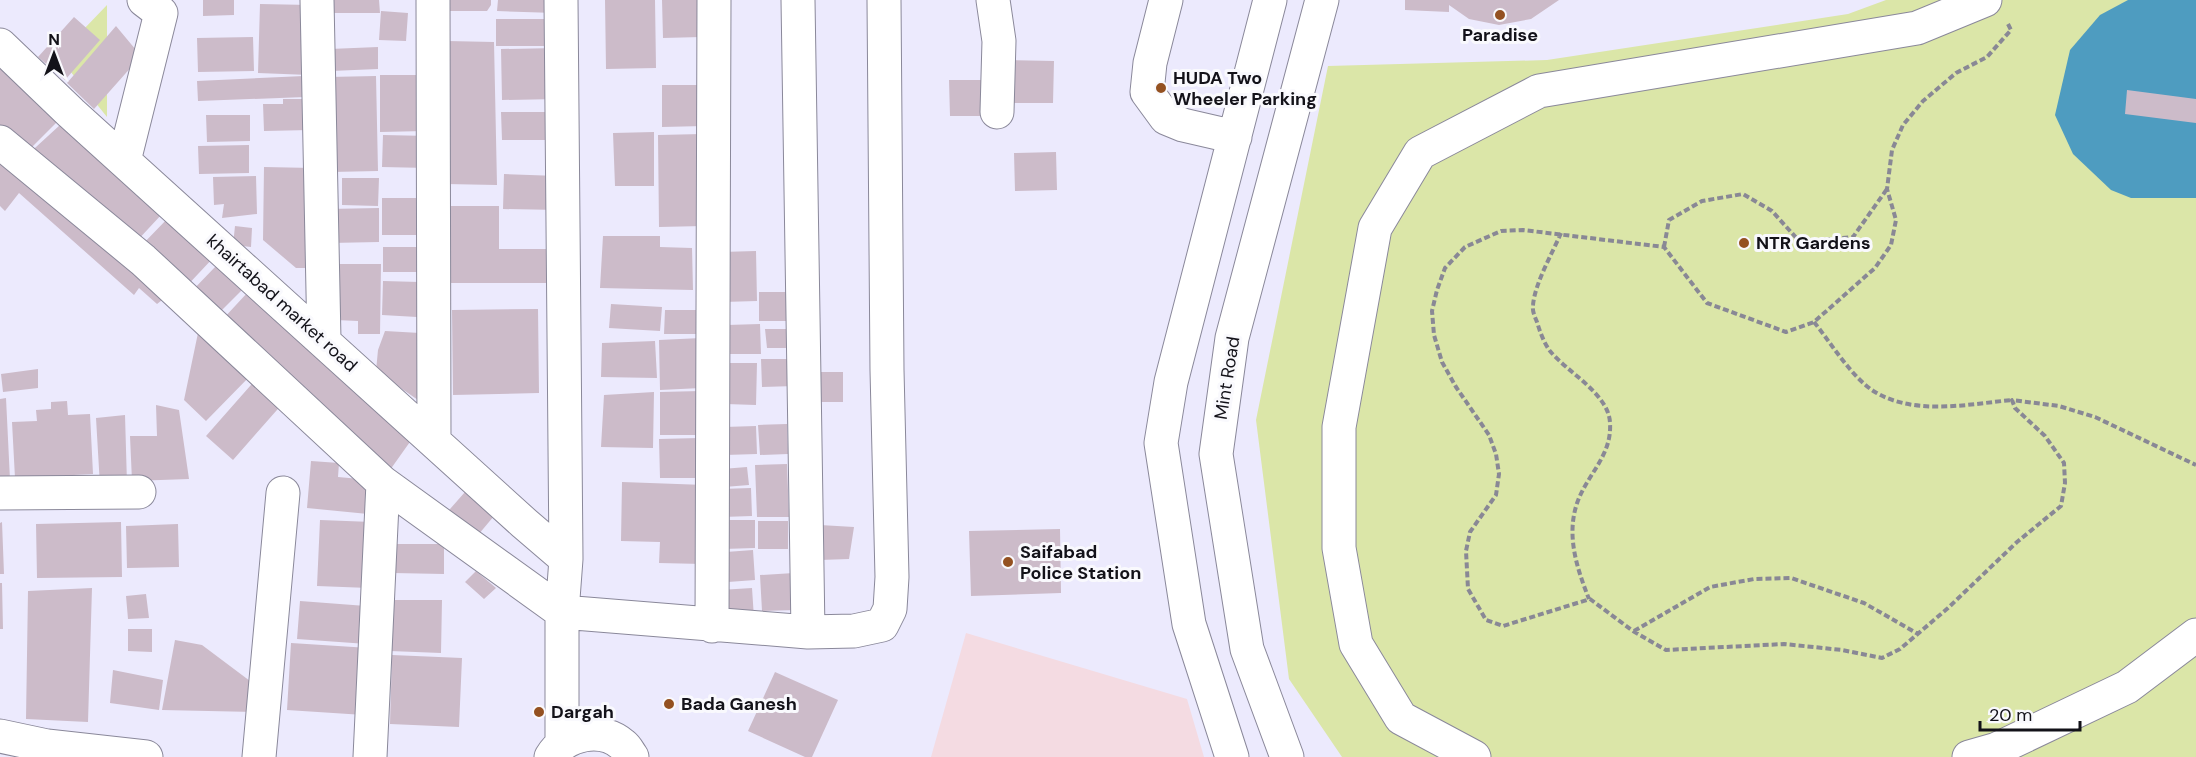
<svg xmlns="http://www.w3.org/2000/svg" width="2196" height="757" viewBox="0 0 2196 757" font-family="'DM Sans',sans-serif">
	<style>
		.education { fill: #f4dbe2 }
		.green { fill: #dbe6a8 }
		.water { fill: #4e9cc0 }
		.building { fill: #ccbbc9 }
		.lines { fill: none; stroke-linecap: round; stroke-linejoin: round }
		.minor-casing { stroke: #8a889a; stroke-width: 35 }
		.path { stroke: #898895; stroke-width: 4; stroke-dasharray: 6 3; stroke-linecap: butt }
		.minor { stroke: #fff; stroke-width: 33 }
		.poi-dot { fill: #945121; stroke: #f9f9fd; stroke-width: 2 }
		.labels { text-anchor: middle; stroke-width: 6; stroke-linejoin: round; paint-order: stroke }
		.poi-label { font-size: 18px; font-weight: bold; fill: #131219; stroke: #f9f9fd; text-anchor: start }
		.street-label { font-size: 18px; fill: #131219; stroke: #f9f9fd }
	</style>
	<rect width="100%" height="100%" fill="#eceafd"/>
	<path class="education" d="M 966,633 L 1187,699 L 1204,757 L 931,757 Z"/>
	<path class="green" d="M 1886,0 L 2196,0 L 2196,757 L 1342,757 L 1289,679 L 1256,420 L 1328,66 L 1547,60 L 1848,14 Z
		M 107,5 L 107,117 L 58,56 Z"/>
	<path class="water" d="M 2128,0 L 2196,0 L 2196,198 L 2131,198 L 2111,190 L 2073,154 L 2055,115 L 2070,50 L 2100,15 Z"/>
	<path class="building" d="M 203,0 L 234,0 L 234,15 L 203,16 Z
		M 329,0 L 379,0 L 380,13 L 330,13 Z
		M 445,0 L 491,0 L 491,5 L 487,11 L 445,11 Z
		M 498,0 L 555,0 L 555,13 L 497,11 Z
		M 605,0 L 655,0 L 656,68 L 606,69 Z
		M 662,0 L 700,0 L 701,37 L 663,38 Z
		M 1405,0 L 1559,0 L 1531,19 L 1499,25 L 1469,19 L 1449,5 L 1449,12 L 1405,10 Z
		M 260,4 L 310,5 L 309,75 L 258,73 Z
		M 381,11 L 408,13 L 406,41 L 379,40 Z
		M 74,17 L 100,40 L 65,80 L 38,57 Z
		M 496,19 L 560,19 L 550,46 L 496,46 Z
		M 116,26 L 141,56 L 94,109 L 67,83 Z
		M 253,37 L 254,71 L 198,72 L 197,38 Z
		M 447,41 L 494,42 L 497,185 L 446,184 Z
		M 378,47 L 378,69 L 331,71 L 330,49 Z
		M 557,48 L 558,99 L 502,100 L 501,49 Z
		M 1009,60 L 1054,61 L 1053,103 L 1009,103 Z
		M 0,66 L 60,119 L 26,153 L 0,133 Z
		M 380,75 L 425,75 L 425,131 L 380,132 Z
		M 304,76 L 305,97 L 198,101 L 197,81 Z
		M 376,76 L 378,171 L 331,172 L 328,77 Z
		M 949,80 L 985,80 L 986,116 L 950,116 Z
		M 662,85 L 703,85 L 704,126 L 662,127 Z
		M 2127,90 L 2196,99 L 2196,123 L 2125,114 Z
		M 283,99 L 304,99 L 310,130 L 264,131 L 263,104 L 283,104 Z
		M 501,112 L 555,112 L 558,140 L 502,140 Z
		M 206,115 L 250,115 L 250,141 L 207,142 Z
		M 60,125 L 162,214 L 135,243 L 24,158 Z
		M 654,132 L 654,186 L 615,186 L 613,133 Z
		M 702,134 L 703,226 L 659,227 L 658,135 Z
		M 383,135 L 429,136 L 428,168 L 382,167 Z
		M 249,145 L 249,173 L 199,174 L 198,146 Z
		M 0,147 L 171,293 L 157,304 L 139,288 L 134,295 L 19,193 L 5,211 L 0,206 Z
		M 1056,152 L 1057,190 L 1015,191 L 1014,153 Z
		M 264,167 L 313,168 L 312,268 L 296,268 L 263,240 Z
		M 504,174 L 558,176 L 558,210 L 503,209 Z
		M 256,176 L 257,214 L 222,218 L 224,204 L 214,205 L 213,177 Z
		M 342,178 L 379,178 L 378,206 L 342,205 Z
		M 382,198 L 426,198 L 426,235 L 382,235 Z
		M 448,206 L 499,206 L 499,249 L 552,249 L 552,283 L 449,283 Z
		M 379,208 L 379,242 L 330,243 L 328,209 Z
		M 171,215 L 214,257 L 183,290 L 139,248 Z
		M 235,226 L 252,228 L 251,247 L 233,245 Z
		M 603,236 L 660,236 L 660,247 L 692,248 L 693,290 L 600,288 Z
		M 383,247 L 422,247 L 422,272 L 383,272 Z
		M 756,251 L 757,301 L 723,302 L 721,252 Z
		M 336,264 L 381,264 L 380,334 L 358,334 L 358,321 L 336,320 Z
		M 216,266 L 242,290 L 215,317 L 190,293 Z
		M 383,281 L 419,282 L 417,317 L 382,315 Z
		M 248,292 L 412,439 L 390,470 L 223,319 Z
		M 759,292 L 793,292 L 793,321 L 759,321 Z
		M 611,304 L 662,307 L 660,331 L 609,328 Z
		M 538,309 L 539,393 L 453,395 L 452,310 Z
		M 665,310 L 699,310 L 699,334 L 664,334 Z
		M 760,324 L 761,354 L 728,354 L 727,325 Z
		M 765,329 L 792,329 L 792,348 L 767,348 Z
		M 385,331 L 420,333 L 418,400 L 376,371 L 378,350 Z
		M 198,333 L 253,373 L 206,421 L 184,400 Z
		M 701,338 L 701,388 L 660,390 L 659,340 Z
		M 655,341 L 657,378 L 601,377 L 602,343 Z
		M 761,359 L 795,359 L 795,386 L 762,387 Z
		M 727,363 L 757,363 L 756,405 L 726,404 Z
		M 38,369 L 38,388 L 3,392 L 1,374 Z
		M 814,372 L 843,372 L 843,402 L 814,402 Z
		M 257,378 L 284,402 L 233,460 L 206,436 Z
		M 701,391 L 699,435 L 660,435 L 660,392 Z
		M 654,392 L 653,448 L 601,447 L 604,395 Z
		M 6,398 L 10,480 L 0,480 L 0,399 Z
		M 67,401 L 68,415 L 90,414 L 93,474 L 15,478 L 12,422 L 37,421 L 36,410 L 51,409 L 51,402 Z
		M 156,405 L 179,410 L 189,479 L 132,481 L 130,436 L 157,436 Z
		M 125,415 L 127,484 L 100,486 L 96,418 Z
		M 787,424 L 788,454 L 760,455 L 758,425 Z
		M 756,426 L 757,454 L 725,455 L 724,427 Z
		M 699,438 L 699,478 L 660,478 L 659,439 Z
		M 311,461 L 339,463 L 338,477 L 371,480 L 368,514 L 307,508 Z
		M 787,464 L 789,517 L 757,517 L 755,465 Z
		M 747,467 L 749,485 L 724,487 L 722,469 Z
		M 622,482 L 705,485 L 703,564 L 659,563 L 660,542 L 621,541 Z
		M 751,488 L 752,516 L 722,517 L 721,489 Z
		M 465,492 L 494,516 L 473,541 L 443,517 Z
		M 320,520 L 372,522 L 369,588 L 317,586 Z
		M 723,520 L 755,520 L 755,548 L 723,549 Z
		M 758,521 L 788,521 L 788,549 L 758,549 Z
		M 2,522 L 4,574 L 0,574 L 0,523 Z
		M 121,522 L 122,577 L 37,578 L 36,524 Z
		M 178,524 L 179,567 L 127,568 L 126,526 Z
		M 820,525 L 854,527 L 849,559 L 820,560 Z
		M 1060,529 L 1061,593 L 971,596 L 969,531 Z
		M 394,544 L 444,544 L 444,574 L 393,573 Z
		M 753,550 L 755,580 L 728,582 L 726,552 Z
		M 476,571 L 496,588 L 484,599 L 465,582 Z
		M 794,573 L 796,610 L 762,611 L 760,575 Z
		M 0,583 L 2,583 L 3,629 L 0,629 Z
		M 92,588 L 88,722 L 26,719 L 28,591 Z
		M 752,588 L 754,618 L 723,621 L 720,590 Z
		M 146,594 L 149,618 L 128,619 L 126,596 Z
		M 391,600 L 442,600 L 441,653 L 390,651 Z
		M 300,601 L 366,606 L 367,644 L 297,639 Z
		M 128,629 L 152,629 L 152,652 L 128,651 Z
		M 175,640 L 202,645 L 258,687 L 255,712 L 162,710 Z
		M 291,643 L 369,648 L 364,715 L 287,710 Z
		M 392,655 L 462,658 L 459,727 L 390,724 Z
		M 113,670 L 163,680 L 159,710 L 110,703 Z
		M 775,672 L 838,700 L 812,757 L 805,757 L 748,731 Z"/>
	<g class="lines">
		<g class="minor-casing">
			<path id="minor" d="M 317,0 L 324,340
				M 433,0 L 434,441
				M 561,0 L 566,559 L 562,612 L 562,744
				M 798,0 L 808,632
				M 993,0 L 999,41 L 997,112
				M 1166,0 L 1150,63 L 1147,92 L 1166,118 L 1183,125 L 1235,137
				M 0,45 L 71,113 L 524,523 L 566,559
				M 0,142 L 143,260 L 383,483 L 562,612 L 808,632 L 854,631 L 882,625 L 890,609 L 892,577 L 887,370 L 884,0
				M 124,161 L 161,13 L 144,0
				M 0,493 L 139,492
				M 712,626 L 714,0
				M 0,736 L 47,746 L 146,757
				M 259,757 L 283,493
				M 370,757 L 383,483
				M 551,757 C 565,733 602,726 623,745 C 627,748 629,753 632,757
				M 1232,757 L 1189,624 L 1161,443 L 1171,382 L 1270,0
				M 1287,757 L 1247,649 L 1216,454 L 1232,338 L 1322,0
				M 1474,757 L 1401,718 L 1356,644 L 1339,548 L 1339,427 L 1375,228 L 1420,153 L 1539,91 L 1917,28 L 1985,0
				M 1969,757 L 1997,749 L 2127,687 L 2196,635"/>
		</g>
		<path class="path" d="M 2008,24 L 2011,30 L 1987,57 L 1956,73 L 1923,101 L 1903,125 L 1892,150 L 1887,189 L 1896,220 L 1891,245 L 1875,268 L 1814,322 L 1786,332 L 1707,303 L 1664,247 L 1523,230 L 1501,231 L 1465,247 L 1445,268 L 1437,290 L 1432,311 L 1434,335 L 1442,362 L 1456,387 L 1489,435 L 1496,454 L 1499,474 L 1496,495 L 1470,532 L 1466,551 L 1468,589 L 1486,620 L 1503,626 L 1590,599 L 1633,631 L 1666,650 L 1784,644 L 1842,650 L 1882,658 L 1900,649 L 1948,608 L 2017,542 L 2061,506 L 2065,483 L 2064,463 L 2045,436 L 2015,408 L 2012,400 L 2059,406 L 2095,417 L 2196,465
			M 1561,233 C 1552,254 1535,283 1533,305 C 1532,311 1535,317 1537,322 C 1540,332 1544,343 1550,351 C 1567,372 1609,394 1610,423 C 1612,454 1590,472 1579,498 C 1565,532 1576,566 1589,599
			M 1664,247 L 1669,220 L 1702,201 L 1743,194 L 1772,211 L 1800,242 L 1853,237 L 1887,189
			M 1814,322 C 1831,343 1852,378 1875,392 C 1915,416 1969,404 2012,400
			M 1634,631 L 1710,587 L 1754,579 L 1791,578 L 1864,603 L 1918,634"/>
		<use href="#minor" class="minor"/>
	</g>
	<g class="poi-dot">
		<circle cx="1500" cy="15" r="6"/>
		<circle cx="1161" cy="88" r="6"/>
		<circle cx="1744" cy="243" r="6"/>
		<circle cx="1008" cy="562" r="6"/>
		<circle cx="669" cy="704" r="6"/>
		<circle cx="539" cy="712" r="6"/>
	</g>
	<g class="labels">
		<g class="poi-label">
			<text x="1500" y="41" text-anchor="middle">Paradise</text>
			<text x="1173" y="84">HUDA Two<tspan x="1173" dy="21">Wheeler Parking</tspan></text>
			<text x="1756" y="249">NTR Gardens</text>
			<text x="1020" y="558">Saifabad<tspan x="1020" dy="21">Police Station</tspan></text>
			<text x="681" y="710">Bada Ganesh</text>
			<text x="551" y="718">Dargah</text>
		</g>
		<g class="street-label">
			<text transform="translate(282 303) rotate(42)" y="6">khairtabad market road</text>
			<text transform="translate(1227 378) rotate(-81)" y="6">Mint Road</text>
		</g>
	</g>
	<g transform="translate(54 54)" stroke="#f9f9fd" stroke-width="4.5" paint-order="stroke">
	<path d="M0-4.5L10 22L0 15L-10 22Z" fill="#131219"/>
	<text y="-9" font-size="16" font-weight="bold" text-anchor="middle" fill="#131219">N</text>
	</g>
	<path d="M1980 721v9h100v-9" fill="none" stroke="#131219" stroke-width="3"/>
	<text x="1989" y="721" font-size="18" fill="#131219" stroke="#f9f9fd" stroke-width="4.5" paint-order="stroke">20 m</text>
</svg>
